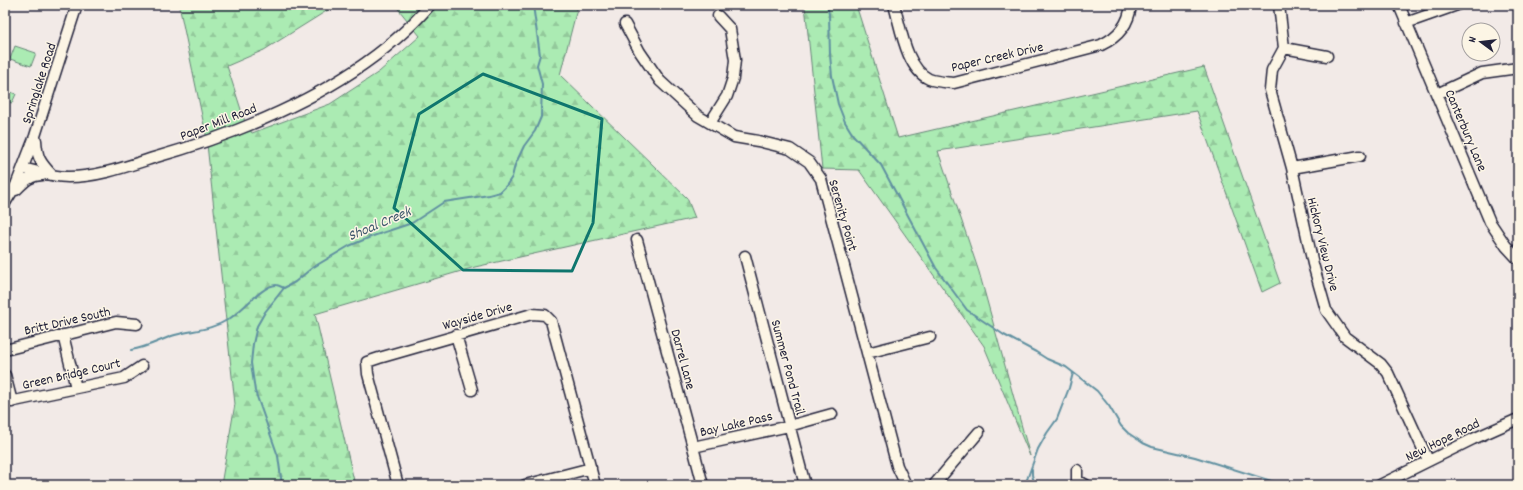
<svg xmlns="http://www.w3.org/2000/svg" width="1523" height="490" viewBox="0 0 1523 490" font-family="Dekko,sans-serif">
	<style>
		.forest { fill: url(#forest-firs); stroke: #668677 }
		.park { fill: #abebb3; stroke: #668677 }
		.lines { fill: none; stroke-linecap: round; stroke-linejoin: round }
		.stream { stroke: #6090a0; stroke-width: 2 }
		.minor-casing { stroke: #22223b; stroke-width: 13 }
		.minor { stroke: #fcf5e5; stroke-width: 10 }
		.marked { fill: none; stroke: #0f766e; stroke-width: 3; stroke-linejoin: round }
		.labels { text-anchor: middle; stroke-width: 3; stroke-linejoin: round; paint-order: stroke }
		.street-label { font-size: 14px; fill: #22223b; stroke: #fcf5e5 }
		.water-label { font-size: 15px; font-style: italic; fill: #41596e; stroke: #fcf5e5 }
	</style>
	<defs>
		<pattern id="forest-firs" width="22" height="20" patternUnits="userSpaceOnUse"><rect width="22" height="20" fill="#abebb3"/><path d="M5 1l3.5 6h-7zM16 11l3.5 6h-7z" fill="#93c99b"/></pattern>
	</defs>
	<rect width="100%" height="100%" fill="#f2eae7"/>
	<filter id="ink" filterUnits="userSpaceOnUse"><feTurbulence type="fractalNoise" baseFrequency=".025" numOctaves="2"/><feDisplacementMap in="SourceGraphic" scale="8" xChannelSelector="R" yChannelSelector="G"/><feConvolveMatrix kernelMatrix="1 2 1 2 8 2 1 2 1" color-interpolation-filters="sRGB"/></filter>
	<g filter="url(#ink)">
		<path class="forest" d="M 179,5 L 336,5 L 264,50 L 227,66 L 245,122 L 252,133 L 330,104 L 379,72 L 420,36 L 395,5 L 578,5 L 560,75 L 687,198 L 695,218 L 475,267 L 315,314 L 355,485 L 221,485 L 235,404 L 206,135 Z
			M 805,5 L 856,5 L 898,138 L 1204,67 L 1280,283 L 1262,292 L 1197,111 L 938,151 L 979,272 L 1030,456 L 984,346 L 859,170 L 822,169 Z"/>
		<path class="park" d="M 15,46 L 36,53 L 31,66 L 10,59 Z
			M 5,90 L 16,94 L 12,103 L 5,101 Z"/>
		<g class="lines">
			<path class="stream" d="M 827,5 L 829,14 L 830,55 L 832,76 L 838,104 L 845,122 L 853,135 L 881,165 L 936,268 L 967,310 L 1004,335 L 1036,352 L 1047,359 L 1066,367 L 1097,391 L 1109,406 L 1121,426 L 1128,433 L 1143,443 L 1152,447 L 1195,457 L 1284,485
				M 131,350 C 149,347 159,340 175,335 C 193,330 212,330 229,319 C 241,312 263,285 276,285 C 278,285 282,287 284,288
				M 1032,469 L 1032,475 L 1035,485
				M 282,485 L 278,456 L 255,391 L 251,363 L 253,344 L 257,326 L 265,312 L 284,288 L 295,282 L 312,268 L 349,246 L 373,236 L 412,223 L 444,202 L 489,195 L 500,192 L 506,186 L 512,177 L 515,165 L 524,146 L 535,131 L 541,117 L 542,84 L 537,65 L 540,55 L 533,5
				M 1025,485 L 1038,449 L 1047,433 L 1057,419 L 1069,388 L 1073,373"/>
			<g class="minor-casing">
				<path id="minor" d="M 894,5 C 901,28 906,68 929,79 C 937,82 945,82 954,83 L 1101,45 C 1118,37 1129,25 1131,5
					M 1279,5 L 1284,48 L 1272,70 L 1270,90 L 1292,168 L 1313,264 L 1326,310 L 1345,337 L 1381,364 L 1388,373 L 1428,460
					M 1399,5 L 1490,222 L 1506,246 L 1518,259
					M 1406,23 L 1457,5
					M 625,24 L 640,52 L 660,81 L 698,116 L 734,137 L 758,141 L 790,149 L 809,162 L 821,179 L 897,466 L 906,485
					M 1284,48 L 1327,56
					M 1437,94 L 1482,73 L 1518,68
					M 710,123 L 727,96 L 733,78 L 735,60 L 730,29 L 718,16
					M 36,140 C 37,158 40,162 52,175
					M 23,168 C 38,172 53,177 68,177 C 97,177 125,167 153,158 C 251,130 362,84 430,5
					M 1292,168 L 1360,156
					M 16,190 C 24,182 30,175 43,175
					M 5,203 L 16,185 L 35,136 L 77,5
					M 637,240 L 693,447 L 703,485
					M 745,256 L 805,485
					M 63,335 L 76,388
					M 456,335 L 472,390
					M 5,350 L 116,322 L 137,324
					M 867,353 L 930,337
					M 5,375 L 12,402
					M 5,403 L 124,378 L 142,366
					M 693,447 L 789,426 L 832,414
					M 1077,470 L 1077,480 L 1086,485
					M 398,485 L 368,374 L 367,362 L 379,358 L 532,314 L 545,315 L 551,321 L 595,485
					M 525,485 L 591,468
					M 934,485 L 979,432
					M 1380,485 L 1473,439 L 1518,419"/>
			</g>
			<use href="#minor" class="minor"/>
		</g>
	</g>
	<path class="marked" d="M 483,74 L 602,119 L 593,223 L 572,271 L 463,270 L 394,208 L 419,114 Z"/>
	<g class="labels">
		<g class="street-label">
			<text transform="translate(997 56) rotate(-13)" y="5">Paper Creek Drive</text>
			<text transform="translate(38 83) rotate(-72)" y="5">Springlake Road</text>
			<text transform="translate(218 121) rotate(-21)" y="5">Paper Mill Road</text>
			<text transform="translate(1467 130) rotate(67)" y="5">Canterbury Lane</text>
			<text transform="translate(844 215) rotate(74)" y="5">Serenity Point</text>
			<text transform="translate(1324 244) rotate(76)" y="5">Hickory View Drive</text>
			<text transform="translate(477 315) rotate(-16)" y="5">Wayside Drive</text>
			<text transform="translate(67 320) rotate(-13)" y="5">Britt Drive South</text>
			<text transform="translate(684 359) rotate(75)" y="5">Darrel Lane</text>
			<text transform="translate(789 367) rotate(75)" y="5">Summer Pond Trail</text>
			<text transform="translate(71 373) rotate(-13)" y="5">Green Bridge Court</text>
			<text transform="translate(736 423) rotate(-13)" y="5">Bay Lake Pass</text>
			<text transform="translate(1442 439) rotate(-26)" y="5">New Hope Road</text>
		</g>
		<g class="water-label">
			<text transform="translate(379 223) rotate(-23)" y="5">Shoal Creek</text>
		</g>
	</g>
	<rect width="1523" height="490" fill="none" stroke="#fcf5e5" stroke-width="20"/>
	<rect x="10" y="10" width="1503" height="470" fill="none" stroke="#22223b" stroke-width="1.5" filter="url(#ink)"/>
	<g transform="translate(1481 42) rotate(285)"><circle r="19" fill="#fcf5e5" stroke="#a5a1a1"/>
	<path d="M0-3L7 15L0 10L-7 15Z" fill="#22223b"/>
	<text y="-6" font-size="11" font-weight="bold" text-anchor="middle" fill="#22223b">N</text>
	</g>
</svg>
